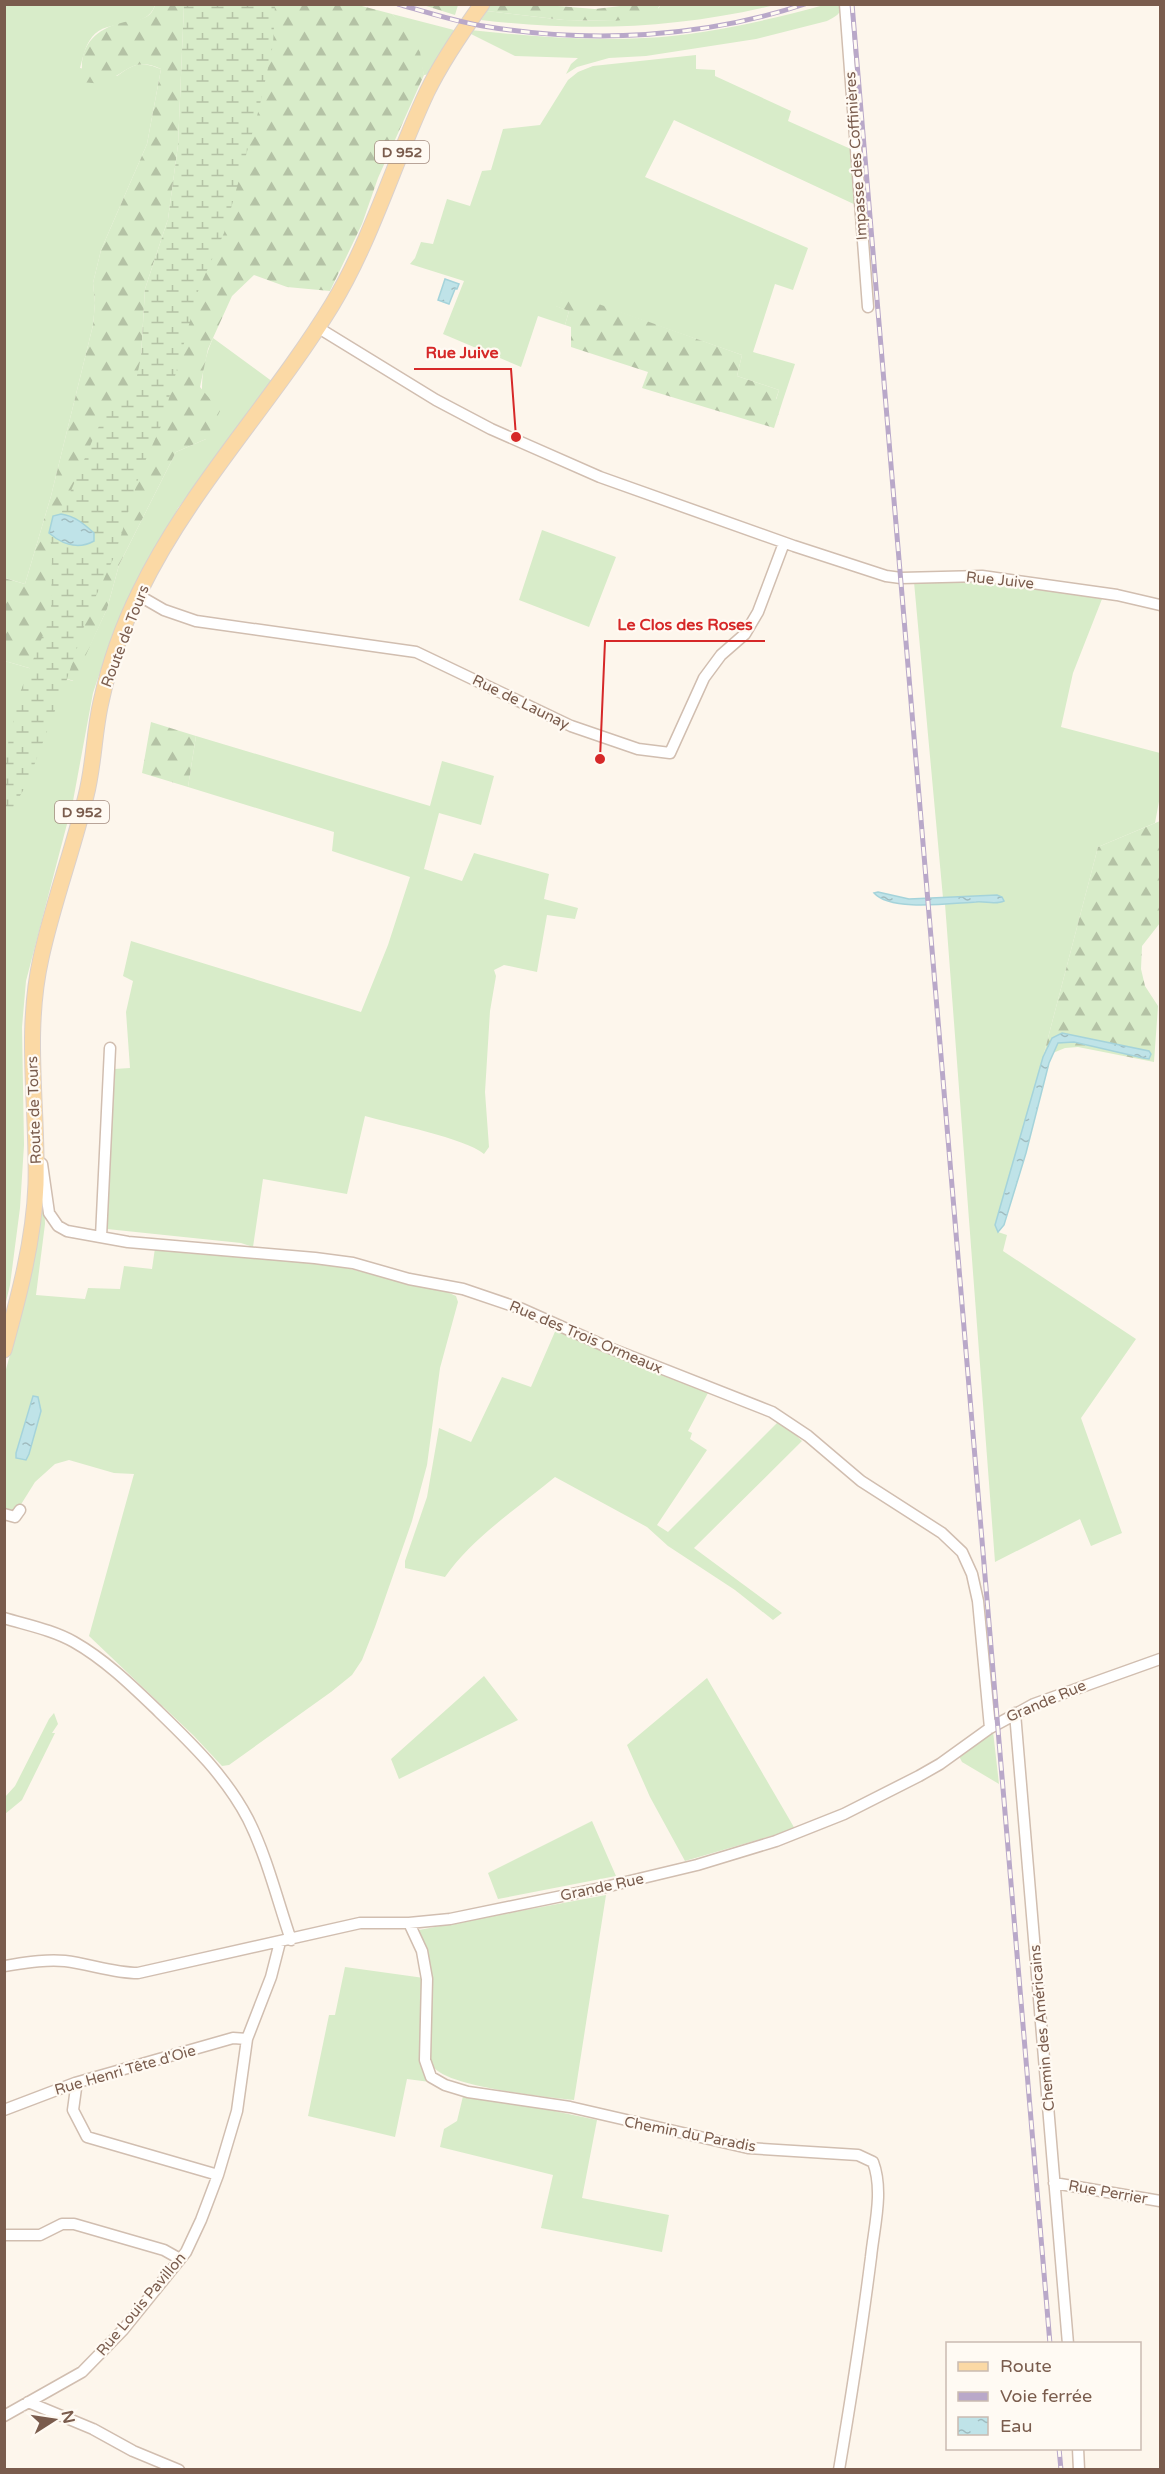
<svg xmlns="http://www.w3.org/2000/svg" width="1165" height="2474" viewBox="0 0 1165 2474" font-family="'Varela Round',sans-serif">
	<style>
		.grass { fill: #d8ecc9 }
		.forest { fill: url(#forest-firs) }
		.wetland { fill: url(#wetland-marsh) }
		.water { fill: url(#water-ripples); stroke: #a5d3da; stroke-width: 1.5 }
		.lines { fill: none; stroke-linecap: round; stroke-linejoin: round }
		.minor-casing { stroke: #d1beb0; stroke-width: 13 }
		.primary-casing { stroke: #dad1cd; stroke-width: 17 }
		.minor { stroke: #fff; stroke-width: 10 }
		.primary { stroke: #fbd9a5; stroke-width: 15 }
		.rail-casing { stroke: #b9a8c9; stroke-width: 5 }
		.rail { stroke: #fffaf3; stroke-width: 3; stroke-dasharray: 9; stroke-linecap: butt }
		.labels { text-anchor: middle; stroke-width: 4.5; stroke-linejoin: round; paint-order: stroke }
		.shield { fill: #fffaf3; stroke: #a28b7f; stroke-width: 1.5 }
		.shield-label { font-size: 14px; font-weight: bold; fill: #7a5c4d }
		.street-label { font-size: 15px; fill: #7a5c4d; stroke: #fffaf3 }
		.leader { fill: none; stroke: #d62828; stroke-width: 2 }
		.callout-dot { fill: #d62828; stroke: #fffaf3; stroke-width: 2 }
		.callout-label { font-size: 16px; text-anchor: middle; font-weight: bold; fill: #d62828; stroke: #fffaf3; stroke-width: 4.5; stroke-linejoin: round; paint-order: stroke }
	</style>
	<defs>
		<pattern id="forest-firs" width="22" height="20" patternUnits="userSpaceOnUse" patternTransform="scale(1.5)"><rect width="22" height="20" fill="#d8ecc9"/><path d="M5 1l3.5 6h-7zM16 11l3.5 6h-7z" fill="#b4c2a5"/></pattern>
		<pattern id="wetland-marsh" width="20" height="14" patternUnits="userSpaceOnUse" patternTransform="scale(1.5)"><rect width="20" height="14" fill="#d8ecc9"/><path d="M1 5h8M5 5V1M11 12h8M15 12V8" fill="none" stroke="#b4c2a5"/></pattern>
		<pattern id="water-ripples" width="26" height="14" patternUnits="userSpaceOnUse" patternTransform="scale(1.5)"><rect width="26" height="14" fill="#bfe3e8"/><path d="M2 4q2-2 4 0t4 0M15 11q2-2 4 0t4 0" fill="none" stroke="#a0bbbe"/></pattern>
	</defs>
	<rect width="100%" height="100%" fill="#fdf6ec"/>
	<path class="grass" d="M 5,5 L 155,5 C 147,31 107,17 92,37 C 85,46 83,57 80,68 L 117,76 C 135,63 140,61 161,69 L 147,144 L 101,250 L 93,283 L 95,303 L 93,325 L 51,496 L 25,584 L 5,578 Z
		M 660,5 L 775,5 C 676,29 582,32 481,20 L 487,11 L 564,20 L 615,21 L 659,8 Z
		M 824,5 L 842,5 C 841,14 835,17 827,21 L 756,39 L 646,56 L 609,58 L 577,67 L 566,74 L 571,64 L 578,58 L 515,56 L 469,33 L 470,30 C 528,36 586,41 644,38 C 705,35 765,21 824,5 Z
		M 392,14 L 454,30 L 431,74 L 424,75 C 419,51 409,32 392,14 Z
		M 696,55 L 696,69 L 715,70 L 715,76 L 791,111 L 788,121 L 853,150 L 858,206 L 674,120 L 645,177 L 808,248 L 793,290 L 775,284 L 753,352 L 795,364 L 783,400 L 776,400 L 779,390 L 737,376 L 742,355 L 562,292 L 556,306 L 569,311 L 565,325 L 538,316 L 521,367 L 443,334 L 464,281 L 410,264 L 415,258 L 421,242 L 433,244 L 447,199 L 470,206 L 482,171 L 491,170 L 503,129 L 540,125 L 568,80 L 578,72 L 593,66 Z
		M 213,338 L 273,382 L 178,508 L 113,633 L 93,693 L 73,801 L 26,981 L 22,1027 L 24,1145 L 20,1208 L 10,1285 L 5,1306 L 5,661 L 73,681 L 107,609 L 119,565 L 176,452 L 206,439 C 202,401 197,374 213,338 Z
		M 542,530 L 616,557 L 589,627 L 519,600 Z
		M 973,580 L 1012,584 L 1102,599 L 1073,673 L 1061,727 L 1160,753 L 1160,796 L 1155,823 L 1098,847 L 1043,1057 L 995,1225 L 998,1232 L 1007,1235 L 1003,1251 L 1136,1339 L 1081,1418 L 1122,1533 L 1091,1546 L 1080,1519 L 995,1562 L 945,904 L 984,901 L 999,903 L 997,895 L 943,898 L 914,582 Z
		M 196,736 L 430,806 L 442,761 L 494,776 L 481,825 L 439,813 L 424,869 L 462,881 L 474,853 L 549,874 L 544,899 L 578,908 L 575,919 L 547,915 L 537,972 L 504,965 L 494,970 L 496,976 L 490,1011 L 485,1092 L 489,1147 L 484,1154 C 465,1138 392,1124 365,1116 L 347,1194 L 263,1179 L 253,1247 L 241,1243 L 107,1229 L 114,1069 L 130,1068 L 126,1012 L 133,981 L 123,976 L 131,941 L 361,1012 L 388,945 L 410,877 L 332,851 L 334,832 L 188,787 Z
		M 44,1193 L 45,1224 L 36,1295 L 85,1299 L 88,1288 L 120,1289 L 124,1266 L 152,1269 L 155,1248 L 184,1253 L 329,1264 L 447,1292 L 456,1296 L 458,1302 L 440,1368 L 427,1465 L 412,1521 L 375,1627 L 362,1660 L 352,1675 L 331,1692 L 229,1765 L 222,1766 L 194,1736 L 89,1636 L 134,1474 L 114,1473 L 69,1460 L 55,1464 L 35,1482 L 20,1506 L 13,1511 L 5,1511 L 5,1373 L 28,1288 Z
		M 557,1327 L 709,1391 L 688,1431 L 692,1433 L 690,1439 L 707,1450 L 657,1525 L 668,1532 L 780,1420 L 802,1441 L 694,1548 L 782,1613 L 773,1620 L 735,1590 L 668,1546 L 647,1527 L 555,1477 C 518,1508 473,1537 445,1577 L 405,1568 L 405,1561 L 427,1497 L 439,1428 L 471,1442 L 502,1377 L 531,1387 Z
		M 484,1676 L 518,1720 L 399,1779 L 391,1759 Z
		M 707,1678 L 795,1829 L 685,1861 L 650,1797 L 627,1745 Z
		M 54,1713 L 58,1724 L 52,1733 L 55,1733 L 22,1800 L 5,1814 L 5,1797 L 15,1786 L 49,1719 Z
		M 993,1731 L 999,1784 L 962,1762 L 959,1756 Z
		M 592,1821 L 616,1876 L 498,1899 L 488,1873 Z
		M 606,1895 L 574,2100 C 548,2097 445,2087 433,2066 C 426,2051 429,2018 428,2002 C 427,1977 428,1953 419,1930 Z
		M 345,1967 L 424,1978 L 430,2082 L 407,2079 L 395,2137 L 308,2116 L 329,2015 L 335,2015 Z
		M 464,2092 L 597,2120 L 582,2198 L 669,2215 L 662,2252 L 541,2228 L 553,2175 L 440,2147 L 444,2129 L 457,2121 Z"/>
	<path class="forest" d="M 491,4 L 533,4 L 595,9 L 629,5 L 660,5 L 654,15 L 615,21 L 564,20 L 487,11 Z
		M 155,5 L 184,5 L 178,145 L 168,219 L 145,289 L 141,356 L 275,5 L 358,5 L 392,14 L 401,23 L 420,52 L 424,75 L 378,178 L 362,224 L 330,291 L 287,287 L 254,275 L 232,296 L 208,349 L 200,387 L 220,411 L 206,439 L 176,452 L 119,565 L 107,609 L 74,681 L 5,661 L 4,578 L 25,584 L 51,496 L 93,325 L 95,303 L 93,283 L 101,250 L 147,144 L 161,69 C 133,56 128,73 103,82 C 97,84 90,83 84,82 C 76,52 91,30 121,23 C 135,19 150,22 155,5 Z
		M 423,5 L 458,5 L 455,15 Z
		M 562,291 L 742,355 L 737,376 L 779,390 L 776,399 L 783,400 L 774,428 L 642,388 L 648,372 L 571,347 L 571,327 L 565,325 L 569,311 L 555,306 Z
		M 151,722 L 196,736 L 188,787 L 142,773 Z
		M 1160,821 L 1160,923 L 1142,946 L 1141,969 L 1145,986 L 1158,1006 L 1154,1062 L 1078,1047 L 1065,1048 L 1043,1057 L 1098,847 Z"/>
	<path class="wetland" d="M 184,5 L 275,5 L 273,45 L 259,109 L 224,233 L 199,288 L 162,424 L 141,470 L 115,555 L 89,611 L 67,679 L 27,784 L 5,821 L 5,756 L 21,690 L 51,615 L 52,550 L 49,533 C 63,545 77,550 94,541 L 94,533 C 84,524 75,516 61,514 L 96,432 L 108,409 L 134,390 L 141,357 L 145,289 L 168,219 L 178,145 Z"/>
	<path class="water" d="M 445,279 L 459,284 L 457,289 L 455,289 L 449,304 L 438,300 Z
		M 61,514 C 75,516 84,524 94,533 L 94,541 C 78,550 63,545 49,533 L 53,516 Z
		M 878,892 L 909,899 L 997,895 L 1002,897 L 1004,901 C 996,905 985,901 976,902 C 952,903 891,912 874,893 Z
		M 1062,1033 L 1149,1051 L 1151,1054 L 1149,1059 L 1143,1058 L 1074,1042 L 1058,1043 L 1049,1063 L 1026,1153 L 1004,1225 L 998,1232 L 995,1225 L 1043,1057 L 1052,1038 Z
		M 33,1396 L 38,1397 L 41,1411 L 29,1454 L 26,1460 L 16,1458 L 16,1453 Z"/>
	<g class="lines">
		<g class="minor-casing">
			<path id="minor" d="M 845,4 L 868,307
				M 317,327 L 436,400 L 491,429 L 600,477 L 794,546 L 886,576 L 901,578 L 982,576 L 1117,595 L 1160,605
				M 138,595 L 164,610 L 196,621 L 416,652 L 571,726 L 638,749 L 670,753 L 704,678 L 721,655 L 745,634 L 758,612 L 784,543
				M 39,1162 L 42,1164 L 49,1213 L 58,1226 L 67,1231 L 128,1242 L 315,1258 L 353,1263 L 409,1279 L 463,1289 L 522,1309 L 607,1347 L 772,1412 L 808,1436 L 861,1481 L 942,1533 L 962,1552 L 972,1574 L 978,1601 L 990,1728
				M 101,1237 L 110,1048
				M 4,1514 L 15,1517 L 20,1510
				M 4,1618 C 27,1625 53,1630 74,1642 C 104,1659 130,1684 155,1708 C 190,1742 225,1775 248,1819 C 267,1857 277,1899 291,1940
				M 1015,1713 L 1068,2344
				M 409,1923 L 422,1951 L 427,1979 L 425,2060 L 431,2077 L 445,2085 L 468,2092 L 570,2107 L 748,2148 L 858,2155 L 873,2162 C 884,2191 874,2227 871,2257 C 862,2328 851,2399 839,2470
				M 4,1966 C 24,1963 45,1959 65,1961 C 90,1964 113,1973 138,1973 L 360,1923 L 409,1923 L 450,1919 L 601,1888 L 697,1865 L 776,1841 L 844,1814 L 919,1776 L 940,1764 L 990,1728 L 1034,1704 L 1160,1659
				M 75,2083 L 76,2088 L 73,2110 L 87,2137 L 218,2175
				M 4,2110 L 75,2083 L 233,2038 L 247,2039
				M 1054,2183 L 1160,2201
				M 4,2235 L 40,2235 L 62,2224 L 74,2224 L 164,2250 L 180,2259
				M 28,2402 L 93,2429 L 133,2451 L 179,2470
				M 4,2416 L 82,2372 L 123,2330 L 186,2252 L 201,2220 L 218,2175 L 237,2111 L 247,2039 L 271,1977 L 280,1942
				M 1078,2448 L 1079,2470"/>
		</g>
		<g class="primary-casing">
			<path id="primary" d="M 4,1350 C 19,1296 34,1240 36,1184 C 38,1109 24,1033 41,958 C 53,903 73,850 86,796 C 94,765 94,732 101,702 C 109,665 123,625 140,591 C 190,488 272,403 332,305 C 372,239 394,162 427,92 C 442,61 462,32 482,4"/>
		</g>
		<use href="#minor" class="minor"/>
		<use href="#primary" class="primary"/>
		<g class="rail-casing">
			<path id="rail" d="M 398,4 C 426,12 454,21 483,26 C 589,44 703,38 805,4
				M 852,4 L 1050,2344
				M 1059,2448 L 1061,2470"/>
		</g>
		<use href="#rail" class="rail"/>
	</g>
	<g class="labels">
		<g class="shield">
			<rect x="375" y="141" width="54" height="22" rx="4.5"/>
			<rect x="55" y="801" width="54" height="22" rx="4.5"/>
		</g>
		<g class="shield-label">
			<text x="402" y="157">D 952</text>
			<text x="82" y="817">D 952</text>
		</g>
		<g class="street-label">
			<text transform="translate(856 156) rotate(-94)" y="5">Impasse des Coffinières</text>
			<text transform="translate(1000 580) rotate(6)" y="5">Rue Juive</text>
			<text transform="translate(125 636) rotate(-69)" y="5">Route de Tours</text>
			<text transform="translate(521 702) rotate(26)" y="5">Rue de Launay</text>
			<text transform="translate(34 1110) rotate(-92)" y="5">Route de Tours</text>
			<text transform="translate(586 1337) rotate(23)" y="5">Rue des Trois Ormeaux</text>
			<text transform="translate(1046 1701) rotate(-23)" y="5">Grande Rue</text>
			<text transform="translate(602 1887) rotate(-12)" y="5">Grande Rue</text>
			<text transform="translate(1042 2028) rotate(-95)" y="5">Chemin des Américains</text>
			<text transform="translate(125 2070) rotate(-16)" y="5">Rue Henri Tête d'Oie</text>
			<text transform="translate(690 2134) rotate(11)" y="5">Chemin du Paradis</text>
			<text transform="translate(1108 2192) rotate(10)" y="5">Rue Perrier</text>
			<text transform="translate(141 2304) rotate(-50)" y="5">Rue Louis Pavillon</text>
		</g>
	</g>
	<path class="leader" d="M516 437L511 369H414M600 759L605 641H765"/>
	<g class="callout-dot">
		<circle cx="516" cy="437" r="6"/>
		<circle cx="600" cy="759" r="6"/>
	</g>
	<g class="callout-label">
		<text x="462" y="358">Rue Juive</text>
		<text x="685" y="630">Le Clos des Roses</text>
	</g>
	<rect width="1165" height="2474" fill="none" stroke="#7a5c4d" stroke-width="12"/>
	<rect x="946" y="2342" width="195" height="108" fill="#fffaf3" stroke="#cabbb1" stroke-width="1.5"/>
	<rect x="958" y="2362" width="30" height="9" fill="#fbd9a5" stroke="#cabbb1" stroke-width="1.5"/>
	<text x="1000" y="2372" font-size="18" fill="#7a5c4d">Route</text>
	<rect x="958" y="2392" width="30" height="9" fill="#b9a8c9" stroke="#cabbb1" stroke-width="1.5"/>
	<text x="1000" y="2402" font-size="18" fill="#7a5c4d">Voie ferrée</text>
	<rect x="958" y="2417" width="30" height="18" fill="url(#water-ripples)" stroke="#cabbb1" stroke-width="1.5"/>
	<text x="1000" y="2432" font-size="18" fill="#7a5c4d">Eau</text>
	<g transform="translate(54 2420) rotate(78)" stroke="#fffaf3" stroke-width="4.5" paint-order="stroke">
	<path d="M0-4.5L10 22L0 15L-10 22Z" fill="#7a5c4d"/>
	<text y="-9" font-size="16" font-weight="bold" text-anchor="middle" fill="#7a5c4d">N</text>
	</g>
</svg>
